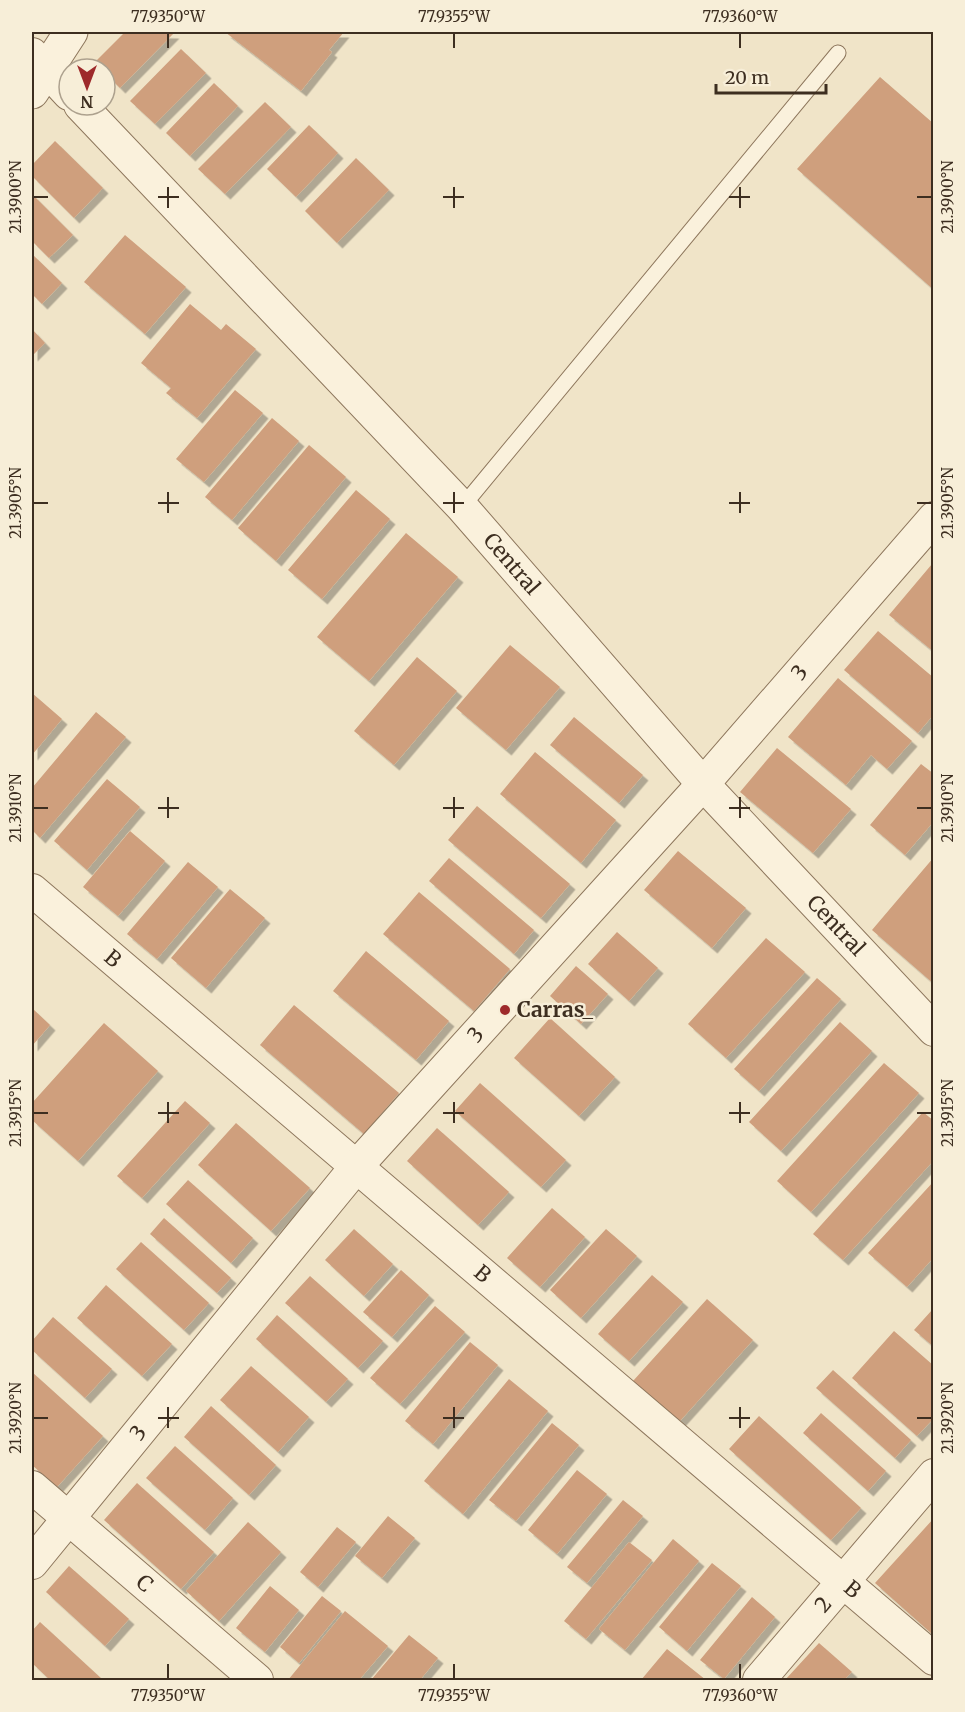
<svg xmlns="http://www.w3.org/2000/svg" width="965" height="1712" viewBox="0 0 965 1712" font-family="Merriweather,serif">
	<style>
		.building { fill: #cf9f7d; filter: url(#shadow) }
		.lines { fill: none; stroke-linecap: round; stroke-linejoin: round }
		.service-casing { stroke: #8d765c; stroke-width: 17 }
		.minor-casing { stroke: #8d765c; stroke-width: 34 }
		.tertiary-casing { stroke: #8d765c; stroke-width: 35 }
		.service { stroke: #faf1dc; stroke-width: 15 }
		.minor { stroke: #faf1dc; stroke-width: 32 }
		.tertiary { stroke: #faf1dc; stroke-width: 33 }
		.ticks { fill: none; stroke: #3d2e20; stroke-width: 2 }
		.poi-dot { fill: #9e2a2b; stroke: #f7eed8; stroke-width: 2 }
		.labels { text-anchor: middle; stroke-width: 5; stroke-linejoin: round; paint-order: stroke }
		.street-label { font-size: 21px; fill: #3d2e20; stroke: #f7eed8 }
		.poi-label { font-size: 21px; font-weight: bold; fill: #3d2e20; stroke: #f7eed8; text-anchor: start }
		.neatline { fill: none; stroke: #3d2e20; stroke-width: 2 }
		.ticks-label { font-size: 15px; text-anchor: middle; fill: #3d2e20 }
	</style>
	<defs>
		<filter id="shadow"><feDropShadow dx="5.5" dy="5.5" stdDeviation="0" flood-color="#0004"/></filter>
	</defs>
	<rect width="100%" height="100%" fill="#f0e4c8"/>
	<path class="building" d="M 125,32 L 174,33 L 120,88 L 105,73 L 105,69 L 101,69 L 94,63 Z
		M 225,32 L 344,32 L 329,50 L 332,52 L 301,91 Z
		M 181,49 L 206,73 L 155,124 L 130,101 Z
		M 880,77 L 934,124 L 934,290 L 797,169 Z
		M 214,83 L 238,106 L 190,156 L 166,133 Z
		M 265,102 L 291,127 L 225,194 L 198,169 Z
		M 309,125 L 338,153 L 296,197 L 267,169 Z
		M 55,141 L 103,188 L 74,218 L 32,176 L 32,165 Z
		M 356,158 L 389,190 L 337,243 L 305,211 Z
		M 32,194 L 73,235 L 49,258 L 32,241 Z
		M 125,235 L 186,287 L 145,334 L 84,282 Z
		M 32,254 L 62,283 L 42,304 L 32,294 Z
		M 190,304 L 221,330 L 226,324 L 256,349 L 197,418 L 166,393 L 171,388 L 141,363 Z
		M 32,329 L 45,343 L 32,356 Z
		M 235,390 L 263,413 L 204,482 L 176,459 Z
		M 272,418 L 299,441 L 232,520 L 205,497 Z
		M 309,445 L 346,477 L 276,561 L 238,528 Z
		M 356,490 L 390,519 L 322,599 L 288,570 Z
		M 406,533 L 458,577 L 369,681 L 317,637 Z
		M 932,564 L 934,565 L 934,652 L 889,615 Z
		M 878,631 L 934,678 L 934,714 L 918,733 L 844,670 Z
		M 510,645 L 560,687 L 506,750 L 456,708 Z
		M 417,657 L 457,691 L 394,765 L 354,731 Z
		M 838,678 L 912,741 L 887,769 L 871,755 L 846,785 L 788,737 Z
		M 32,693 L 62,719 L 32,755 Z
		M 96,712 L 126,737 L 40,838 L 32,830 L 32,788 Z
		M 574,717 L 643,775 L 619,803 L 550,745 Z
		M 777,748 L 851,809 L 813,853 L 740,792 Z
		M 535,752 L 616,820 L 581,863 L 500,794 Z
		M 921,764 L 934,774 L 934,821 L 905,855 L 870,825 Z
		M 107,779 L 140,807 L 87,870 L 54,841 Z
		M 477,806 L 570,884 L 541,918 L 448,840 Z
		M 130,831 L 165,861 L 118,916 L 83,887 Z
		M 678,851 L 746,908 L 712,948 L 644,890 Z
		M 934,857 L 934,984 L 872,930 Z
		M 449,858 L 534,930 L 514,954 L 429,881 Z
		M 188,862 L 218,887 L 157,959 L 127,934 Z
		M 230,889 L 265,918 L 206,988 L 171,958 Z
		M 419,892 L 510,969 L 474,1011 L 383,934 Z
		M 617,932 L 658,968 L 629,1001 L 588,964 Z
		M 766,938 L 805,972 L 726,1058 L 688,1024 Z
		M 366,951 L 449,1021 L 416,1060 L 333,991 Z
		M 576,966 L 608,994 L 581,1024 L 550,996 Z
		M 817,978 L 841,999 L 759,1091 L 734,1069 Z
		M 294,1005 L 399,1093 L 364,1134 L 260,1045 Z
		M 32,1008 L 50,1025 L 32,1046 Z
		M 550,1018 L 615,1077 L 579,1116 L 514,1058 Z
		M 840,1022 L 872,1051 L 781,1151 L 749,1122 Z
		M 104,1023 L 158,1071 L 78,1161 L 32,1120 L 32,1103 Z
		M 884,1063 L 919,1093 L 811,1212 L 777,1181 Z
		M 480,1083 L 566,1160 L 541,1187 L 455,1111 Z
		M 185,1101 L 210,1123 L 142,1198 L 117,1176 Z
		M 923,1112 L 934,1121 L 934,1160 L 843,1260 L 813,1234 Z
		M 236,1123 L 310,1188 L 271,1231 L 198,1165 Z
		M 437,1128 L 509,1192 L 478,1225 L 407,1161 Z
		M 188,1180 L 253,1238 L 231,1263 L 166,1204 Z
		M 934,1181 L 934,1257 L 907,1287 L 868,1253 Z
		M 552,1208 L 585,1237 L 540,1287 L 507,1258 Z
		M 164,1218 L 231,1278 L 217,1293 L 150,1234 Z
		M 354,1229 L 393,1264 L 364,1296 L 325,1260 Z
		M 606,1229 L 637,1256 L 581,1318 L 550,1290 Z
		M 141,1242 L 209,1303 L 184,1330 L 116,1269 Z
		M 401,1270 L 429,1295 L 392,1337 L 363,1312 Z
		M 652,1275 L 683,1302 L 629,1361 L 598,1334 Z
		M 310,1276 L 383,1341 L 358,1368 L 285,1303 Z
		M 106,1285 L 172,1344 L 142,1376 L 77,1318 Z
		M 707,1299 L 753,1340 L 679,1422 L 633,1381 Z
		M 435,1306 L 465,1332 L 400,1404 L 370,1378 Z
		M 932,1310 L 934,1311 L 934,1347 L 914,1330 Z
		M 277,1315 L 348,1379 L 326,1402 L 256,1339 Z
		M 53,1317 L 112,1369 L 85,1398 L 32,1350 L 32,1341 Z
		M 894,1331 L 934,1366 L 934,1418 L 917,1436 L 852,1378 Z
		M 470,1342 L 498,1365 L 433,1444 L 405,1421 Z
		M 251,1366 L 309,1417 L 278,1452 L 220,1400 Z
		M 833,1370 L 911,1440 L 895,1458 L 816,1388 Z
		M 32,1372 L 103,1436 L 57,1487 L 32,1465 Z
		M 509,1379 L 548,1411 L 463,1514 L 424,1481 Z
		M 211,1406 L 276,1465 L 249,1495 L 184,1437 Z
		M 821,1413 L 886,1471 L 868,1491 L 803,1433 Z
		M 759,1416 L 861,1508 L 831,1540 L 729,1449 Z
		M 552,1423 L 579,1445 L 516,1521 L 489,1500 Z
		M 175,1446 L 233,1498 L 205,1530 L 146,1478 Z
		M 577,1470 L 607,1494 L 557,1554 L 528,1530 Z
		M 137,1483 L 214,1552 L 181,1589 L 104,1520 Z
		M 623,1500 L 643,1516 L 587,1583 L 567,1567 Z
		M 388,1516 L 415,1538 L 382,1578 L 355,1556 Z
		M 934,1518 L 934,1629 L 931,1633 L 875,1583 Z
		M 248,1522 L 281,1552 L 219,1621 L 186,1591 Z
		M 337,1527 L 356,1542 L 318,1587 L 300,1572 Z
		M 673,1539 L 699,1561 L 625,1650 L 599,1629 Z
		M 629,1542 L 652,1560 L 586,1639 L 564,1621 Z
		M 712,1563 L 741,1586 L 687,1651 L 659,1627 Z
		M 69,1566 L 129,1619 L 105,1646 L 46,1592 Z
		M 270,1586 L 299,1610 L 265,1652 L 236,1628 Z
		M 322,1596 L 341,1611 L 299,1663 L 280,1647 Z
		M 752,1597 L 775,1617 L 724,1679 L 700,1660 Z
		M 345,1611 L 388,1646 L 359,1680 L 288,1680 Z
		M 40,1622 L 103,1680 L 50,1680 L 32,1663 L 32,1631 Z
		M 409,1635 L 438,1658 L 420,1680 L 371,1680 Z
		M 819,1643 L 852,1672 L 844,1680 L 785,1680 Z
		M 667,1649 L 706,1680 L 641,1680 Z"/>
	<g class="lines">
		<g class="service-casing">
			<path id="service" d="M 462,507 L 838,53"/>
		</g>
		<g class="minor-casing">
			<g id="minor">
				<path d="M 32,54 L 69,94"/>
				<path id="s1" d="M 80,105 L 462,507 L 703,784 L 934,1030"/>
				<path id="s2" d="M 32,890 L 934,1659"/>
				<path id="s3" d="M 32,1487 L 257,1680"/>
				<path id="s4" d="M 32,1563 L 356,1167 L 703,784 L 934,518"/>
				<path id="s5" d="M 759,1680 L 934,1475"/>
			</g>
		</g>
		<g class="tertiary-casing">
			<path id="tertiary" d="M 32,92 L 71,32"/>
		</g>
		<use href="#service" class="service"/>
		<use href="#minor" class="minor"/>
		<use href="#tertiary" class="tertiary"/>
	</g>
	<path class="ticks" d="M 168,33 L 168,48M 454,33 L 454,48M 740,33 L 740,48M 168,187 L 168,208M 454,187 L 454,208M 740,187 L 740,208M 33,197 L 48,197M 158,197 L 179,197M 443,197 L 464,197M 729,197 L 750,197M 917,197 L 932,197M 168,492 L 168,513M 454,492 L 454,513M 740,492 L 740,513M 33,503 L 48,503M 158,503 L 179,503M 443,503 L 464,503M 729,503 L 750,503M 917,503 L 932,503M 168,797 L 168,818M 454,797 L 454,818M 740,797 L 740,818M 33,808 L 48,808M 158,808 L 179,808M 443,808 L 464,808M 729,808 L 750,808M 917,808 L 932,808M 168,1102 L 168,1123M 454,1102 L 454,1123M 740,1102 L 740,1123M 33,1113 L 48,1113M 158,1113 L 179,1113M 443,1113 L 464,1113M 729,1113 L 750,1113M 917,1113 L 932,1113M 168,1407 L 168,1428M 454,1407 L 454,1428M 740,1407 L 740,1428M 33,1418 L 48,1418M 158,1418 L 179,1418M 443,1418 L 464,1418M 729,1418 L 750,1418M 917,1418 L 932,1418M 168,1664 L 168,1679M 454,1664 L 454,1679M 740,1664 L 740,1679"/>
	<circle class="poi-dot" cx="505" cy="1010" r="6"/>
	<g class="labels">
		<g class="street-label">
			<text dy="7" stroke="none"><textPath href="#s1" startOffset="630">Central</textPath></text>
			<text dy="7" stroke="none"><textPath href="#s4" startOffset="1176">3</textPath></text>
			<text dy="7" stroke="none"><textPath href="#s1" startOffset="1116">Central</textPath></text>
			<text dy="7" stroke="none"><textPath href="#s2" startOffset="106">B</textPath></text>
			<text dy="7" stroke="none"><textPath href="#s4" startOffset="690">3</textPath></text>
			<text dy="7" stroke="none"><textPath href="#s2" startOffset="592">B</textPath></text>
			<text dy="7" stroke="none"><textPath href="#s4" startOffset="168">3</textPath></text>
			<text dy="7" stroke="none"><textPath href="#s3" startOffset="148">C</textPath></text>
			<text dy="7" stroke="none"><textPath href="#s2" startOffset="1078">B</textPath></text>
			<text dy="7" stroke="none"><textPath href="#s5" startOffset="99">2</textPath></text>
		</g>
		<g class="poi-label">
			<text x="517" y="1017">Carras_</text>
		</g>
	</g>
	<rect width="965" height="1712" fill="none" stroke="#f7eed8" stroke-width="66"/>
	<g transform="translate(87 87) rotate(180)"><circle r="28" fill="#f7eed8" stroke="#ada18e" stroke-width="1.5"/>
	<path d="M0-4.5L10 22L0 15L-10 22Z" fill="#9e2a2b"/>
	<text y="-9" font-size="16" font-weight="bold" text-anchor="middle" fill="#3d2e20">N</text>
	</g>
	<path d="M716 84v9h110v-9" fill="none" stroke="#3d2e20" stroke-width="3"/>
	<text x="725" y="84" font-size="18" fill="#3d2e20" stroke="#f7eed8" stroke-width="4.5" paint-order="stroke">20 m</text>
	<rect x="33" y="33" width="899" height="1646" class="neatline"/>
	<g class="ticks-label">
		<text x="168" y="22">77.9350°W</text>
		<text x="454" y="22">77.9355°W</text>
		<text x="740" y="22">77.9360°W</text>
		<text transform="translate(948 197) rotate(-90)" y="5">21.3900°N</text>
		<text transform="translate(16 197) rotate(-90)" y="5">21.3900°N</text>
		<text transform="translate(948 503) rotate(-90)" y="5">21.3905°N</text>
		<text transform="translate(16 503) rotate(-90)" y="5">21.3905°N</text>
		<text transform="translate(16 808) rotate(-90)" y="5">21.3910°N</text>
		<text transform="translate(948 808) rotate(-90)" y="5">21.3910°N</text>
		<text transform="translate(16 1113) rotate(-90)" y="5">21.3915°N</text>
		<text transform="translate(948 1113) rotate(-90)" y="5">21.3915°N</text>
		<text transform="translate(16 1418) rotate(-90)" y="5">21.3920°N</text>
		<text transform="translate(948 1418) rotate(-90)" y="5">21.3920°N</text>
		<text x="168" y="1701">77.9350°W</text>
		<text x="454" y="1701">77.9355°W</text>
		<text x="740" y="1701">77.9360°W</text>
	</g>
</svg>
